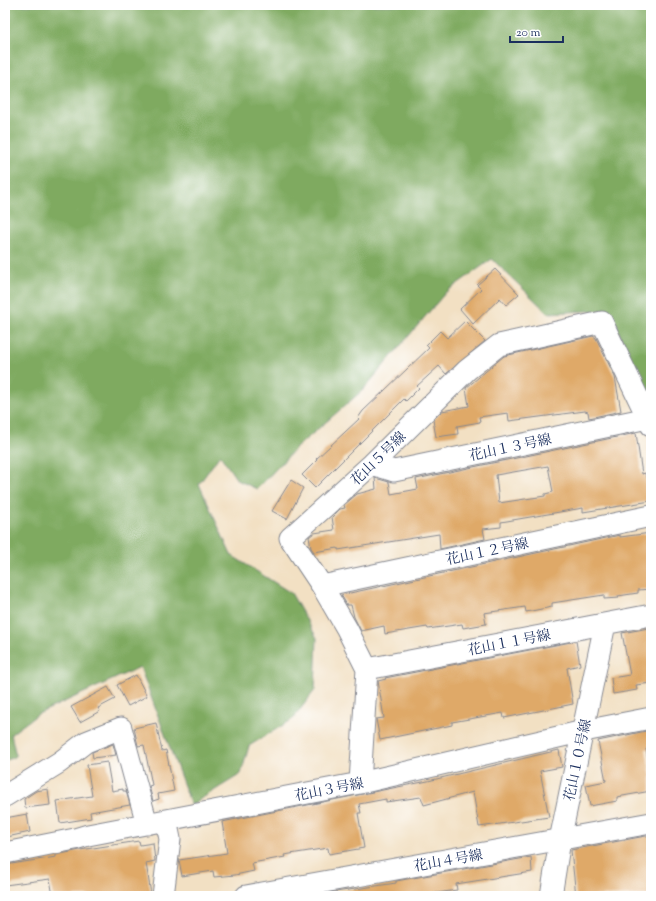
<svg xmlns="http://www.w3.org/2000/svg" width="656" height="901" viewBox="0 0 656 901" font-family="'Sorts Mill Goudy','Noto Serif JP',serif">
	<style>
		.forest { fill: #7faa61; stroke: #4d6c60 }
		.building { fill: #dfa968; fill-rule: evenodd }
		.lines { fill: none; stroke-linecap: round; stroke-linejoin: round }
		.minor-casing { stroke: #868890; stroke-width: 23 }
		.minor { stroke: #fff; stroke-width: 21 }
		.labels { text-anchor: middle; stroke-width: 3; stroke-linejoin: round; paint-order: stroke }
		.street-label { font-size: 14px; fill: #1b2f5e; stroke: #fff }
	</style>
	<rect width="100%" height="100%" fill="#fff"/>
	<filter id="ink" filterUnits="userSpaceOnUse"><feTurbulence type="fractalNoise" baseFrequency=".025" numOctaves="2"/><feDisplacementMap in="SourceGraphic" scale="8" xChannelSelector="R" yChannelSelector="G"/><feConvolveMatrix kernelMatrix="1 2 1 2 8 2 1 2 1" color-interpolation-filters="sRGB"/></filter>
	<filter id="wash" filterUnits="userSpaceOnUse"><feTurbulence type="fractalNoise" baseFrequency=".012" numOctaves="4" result="noise"/><feDisplacementMap in="SourceGraphic" scale="16" xChannelSelector="R" yChannelSelector="G"/><feGaussianBlur stdDeviation="0.9" result="paint"/><feColorMatrix in="noise" values="0 0 0 0 0 0 0 0 0 0 0 0 0 0 0 0 0 1.4 0 .05"/><feComposite in="paint" operator="in"/></filter>
	<g filter="url(#wash)">
		<rect width="100%" height="100%" fill="#f2e0c3"/>
		<path class="forest" d="M 5,5 L 651,5 L 651,407 L 609,310 L 548,313 L 492,259 L 446,292 L 363,390 L 296,448 L 257,489 L 237,480 L 220,455 L 199,484 L 231,555 L 291,593 L 317,638 L 315,690 L 293,719 L 249,746 L 241,774 L 191,805 L 140,667 L 38,714 L 11,734 L 16,756 L 5,761 Z"/>
		<g id="blocks">
			<path class="building" d="M 495,269 L 519,294 L 506,305 L 500,298 L 473,324 L 460,309 L 481,289 L 477,285 Z
				M 465,321 L 485,341 L 446,374 L 439,366 L 417,386 L 419,388 L 406,401 L 404,399 L 315,488 L 302,475 L 317,460 L 316,459 L 359,419 L 358,418 L 363,411 L 429,348 L 426,345 L 440,331 L 447,338 Z
				M 593,336 L 596,338 L 615,377 L 621,411 L 589,418 L 588,412 L 585,411 L 509,421 L 508,413 L 479,417 L 480,422 L 457,426 L 458,434 L 436,437 L 433,420 L 442,411 L 469,406 L 466,388 L 504,356 Z
				M 636,433 L 642,474 L 645,473 L 646,477 L 651,476 L 651,501 L 583,512 L 583,508 L 501,522 L 501,527 L 483,529 L 485,539 L 440,549 L 439,534 L 338,550 L 338,548 L 314,552 L 311,548 L 309,537 L 314,533 L 334,530 L 332,517 L 340,509 L 345,508 L 344,505 L 357,494 L 376,489 L 375,478 L 389,482 L 391,494 L 418,489 L 416,479 ZM 548,466 L 553,492 L 545,494 L 545,496 L 499,503 L 496,475 Z
				M 291,480 L 303,488 L 287,519 L 272,511 Z
				M 651,533 L 651,589 L 638,590 L 638,593 L 618,596 L 619,598 L 604,599 L 604,595 L 552,603 L 552,607 L 526,612 L 525,607 L 484,613 L 486,624 L 463,628 L 462,624 L 428,629 L 427,627 L 385,634 L 384,626 L 361,631 L 354,617 L 351,605 L 347,605 L 341,595 L 620,535 L 620,537 Z
				M 649,628 L 651,641 L 651,683 L 636,685 L 637,690 L 613,694 L 611,678 L 630,675 L 622,633 Z
				M 576,641 L 580,665 L 567,668 L 573,704 L 504,718 L 503,713 L 452,722 L 452,725 L 380,740 L 376,719 L 384,718 L 378,681 L 386,679 L 385,678 Z
				M 136,675 L 147,696 L 128,706 L 117,685 Z
				M 108,687 L 115,699 L 98,708 L 100,711 L 80,722 L 71,707 Z
				M 156,723 L 162,751 L 166,750 L 174,791 L 158,794 L 159,799 L 153,801 L 149,786 L 152,785 L 144,745 L 138,746 L 134,728 Z
				M 651,730 L 651,749 L 646,749 L 651,777 L 651,791 L 617,797 L 617,801 L 590,806 L 586,785 L 606,781 L 598,741 Z
				M 113,744 L 116,755 L 93,758 L 92,752 Z
				M 559,750 L 562,767 L 540,771 L 549,817 L 479,827 L 473,792 L 424,805 L 421,797 L 386,802 L 386,799 L 359,804 L 361,813 L 358,813 L 364,848 L 329,854 L 328,848 L 284,855 L 285,857 L 252,863 L 254,871 L 235,875 L 214,877 L 213,871 L 182,876 L 179,860 L 227,853 L 222,822 L 428,781 Z
				M 107,762 L 112,791 L 123,789 L 123,791 L 126,791 L 130,805 L 90,812 L 91,818 L 60,823 L 57,801 L 92,796 L 87,765 Z
				M 48,789 L 50,805 L 25,808 L 24,799 L 36,791 Z
				M 27,814 L 30,832 L 7,837 L 5,818 Z
				M 651,835 L 651,895 L 576,896 L 571,850 Z
				M 139,841 L 140,845 L 153,843 L 155,861 L 146,863 L 151,894 L 140,896 L 53,896 L 50,879 L 5,885 L 5,865 L 56,857 L 56,855 L 80,850 Z
				M 531,857 L 532,872 L 456,884 L 457,890 L 417,896 L 323,896 L 322,894 L 396,883 L 396,881 Z"/>
		</g>
	</g>
	<g filter="url(#ink)">
		<use href="#blocks" fill-opacity="0" stroke="#868890" stroke-width="1"/>
		<g class="lines">
			<g class="minor-casing">
				<path id="minor" d="M 372,464 L 394,471 L 648,418
					M 322,586 L 651,516
					M 367,669 L 651,615
					M 360,783 L 367,669 L 347,629 L 322,586 L 290,538 L 372,464 L 467,370 L 499,345 L 602,322 L 651,425
					M 5,796 L 60,762 L 86,742 L 121,728 L 147,824
					M 5,853 L 75,839 L 88,835 L 360,783 L 584,731 L 651,718
					M 163,896 L 170,839 L 166,820
					M 246,896 L 651,823
					M 551,896 L 560,840 L 605,624"/>
			</g>
			<use href="#minor" class="minor"/>
		</g>
	</g>
	<g class="labels">
		<g class="street-label">
			<text transform="translate(510 447) rotate(-12)" y="5">花山１３号線</text>
			<text transform="translate(378 458) rotate(-44)" y="5">花山５号線</text>
			<text transform="translate(487 551) rotate(-12)" y="5">花山１２号線</text>
			<text transform="translate(509 642) rotate(-11)" y="5">花山１１号線</text>
			<text transform="translate(577 760) rotate(-78)" y="5">花山１０号線</text>
			<text transform="translate(329 789) rotate(-11)" y="5">花山３号線</text>
			<text transform="translate(448 860) rotate(-10)" y="5">花山４号線</text>
		</g>
	</g>
	<rect width="656" height="901" fill="none" stroke="#fff" stroke-width="20"/>
	<path d="M510 36v6h53v-6" fill="none" stroke="#1b2f5e" stroke-width="2"/>
	<text x="516" y="36" font-size="12" fill="#1b2f5e" stroke="#ffffff" stroke-width="3" paint-order="stroke">20 m</text>
</svg>
